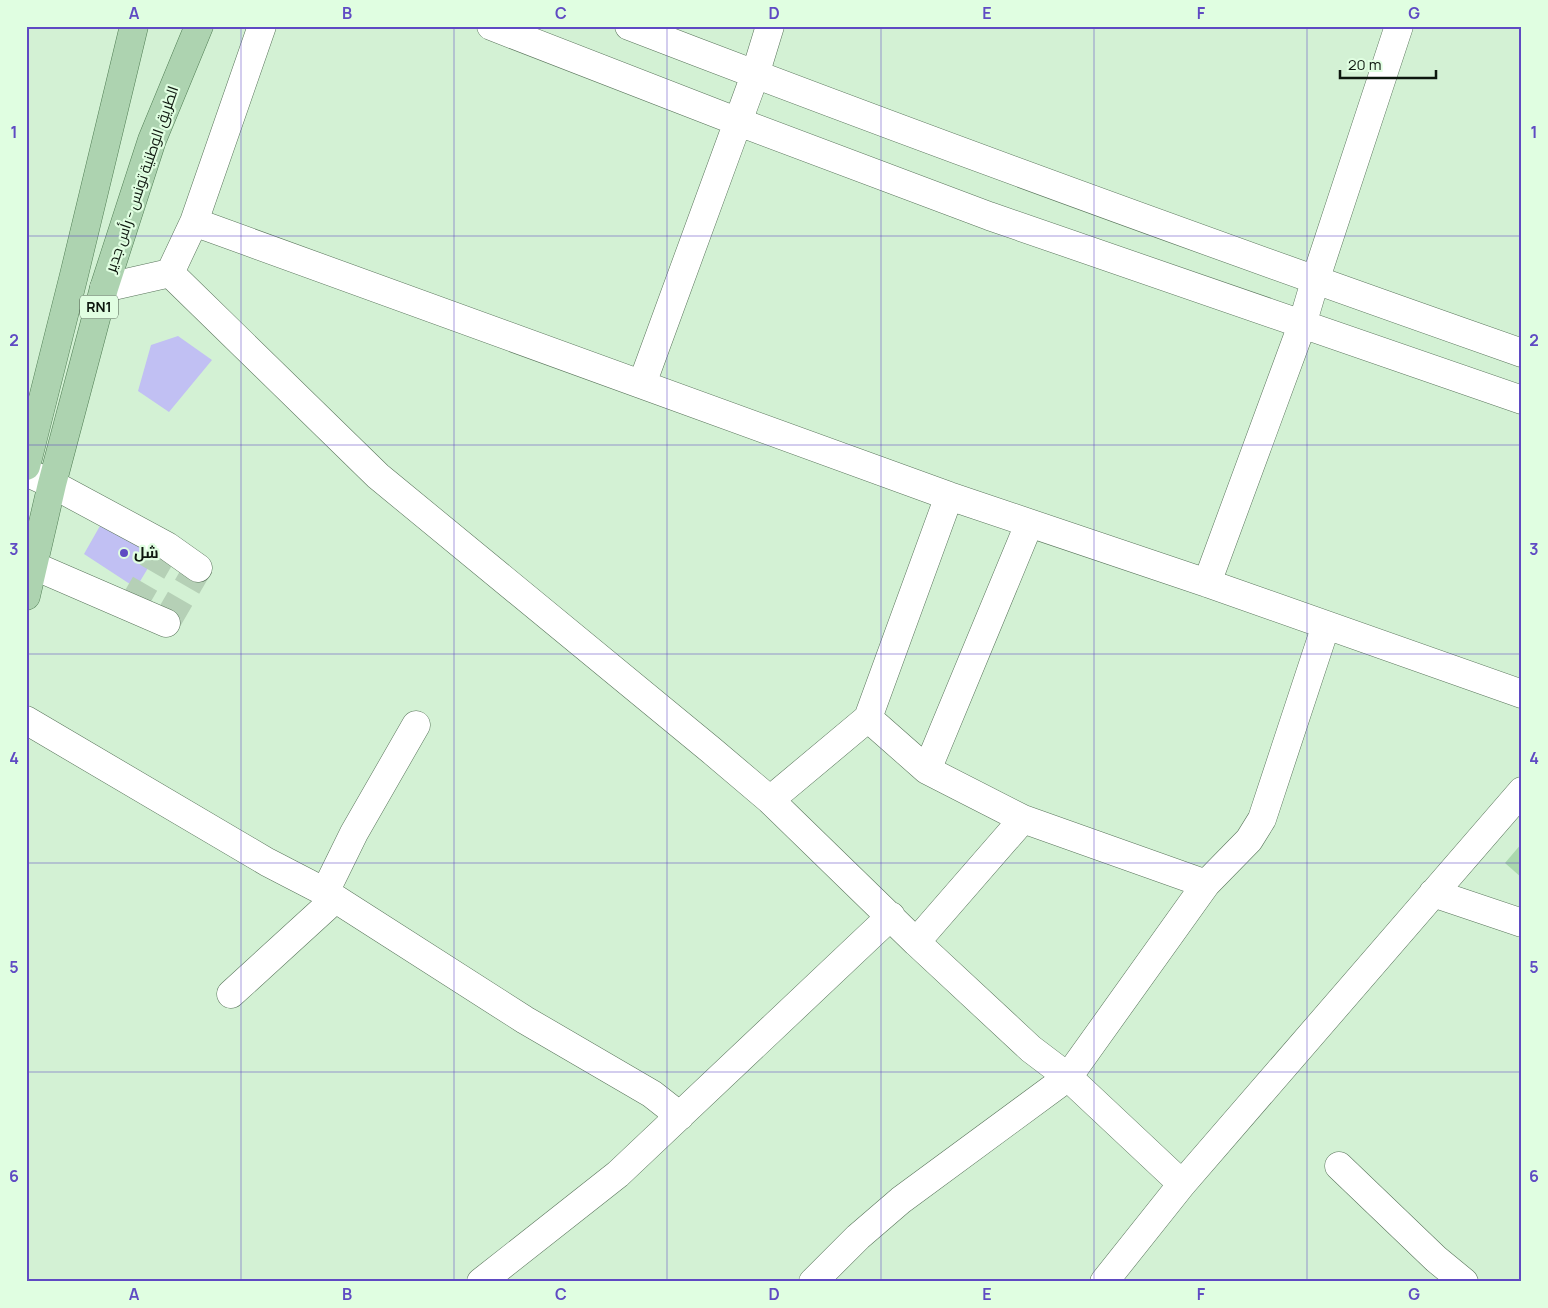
<svg xmlns="http://www.w3.org/2000/svg" width="1548" height="1308" viewBox="0 0 1548 1308" font-family="Manrope,Cairo,sans-serif">
	<style>
		.green { fill: #aad8ad }
		.building { fill: #c1c0f3 }
		.lines { fill: none; stroke-linecap: round; stroke-linejoin: round }
		.minor-tunnel { stroke: #b5d0b6; stroke-width: 28; stroke-dasharray: 28 14; stroke-linecap: butt }
		.minor-casing { stroke: #59745b; stroke-width: 29 }
		.major-casing { stroke: #517e55; stroke-width: 29 }
		.minor { stroke: #fff; stroke-width: 28 }
		.major { stroke: #add3b0; stroke-width: 28 }
		.grid { fill: none; stroke: #5f4ac3; stroke-width: 1; stroke-opacity: 0.55 }
		.poi-dot { fill: #5f4ac3; stroke: #e0fee1; stroke-width: 2 }
		.labels { text-anchor: middle; stroke-width: 4.5; stroke-linejoin: round; paint-order: stroke }
		.shield { fill: #e0fee1; stroke: #4c5c4d; stroke-width: 1 }
		.shield-label { font-size: 14px; font-weight: bold; fill: #0d170e }
		.street-label { font-size: 15px; fill: #0d170e; stroke: #e0fee1 }
		.poi-label { font-size: 15px; font-weight: bold; fill: #0d170e; stroke: #e0fee1; text-anchor: start }
		.neatline { fill: none; stroke: #5f4ac3; stroke-width: 2 }
		.grid-label { font-size: 16px; text-anchor: middle; font-weight: bold; fill: #5f4ac3 }
	</style>
	<rect width="100%" height="100%" fill="#d3f1d4"/>
	<path class="green" d="M 1522,843 L 1522,878 L 1505,863 Z"/>
	<path class="building" d="M 178,336 L 212,360 L 169,412 L 138,391 L 151,345 Z
		M 105,517 L 157,553 L 136,588 L 84,554 Z"/>
	<g class="lines">
		<path class="minor-tunnel" d="M 131,608 L 167,546
			M 166,623 L 198,568"/>
		<g class="minor-casing">
			<path id="minor" d="M 491,26 L 736,121 L 989,216 L 1522,400
				M 629,26 C 925,140 1223,248 1522,353
				M 194,222 L 949,496 L 1207,583 L 1522,694
				M 170,273 L 378,476 L 711,750 L 770,800 L 916,942 L 1031,1049 L 1068,1077 L 1182,1184
				M 104,288 L 170,273 L 194,222 L 262,26
				M 642,384 L 755,75 L 770,26
				M 26,472 L 52,484 L 167,546 L 198,568
				M 26,565 L 32,565 L 166,623
				M 1207,583 L 1302,325 L 1315,281 L 1399,26
				M 868,718 L 949,496
				M 26,720 L 267,862 L 325,892 L 525,1020 L 652,1094 L 680,1116
				M 927,770 L 1029,524
				M 770,800 L 868,718 L 927,770 L 1023,819 L 1206,884
				M 325,892 L 354,833 L 416,725
				M 1433,893 L 1522,923
				M 916,942 L 1023,819
				M 231,994 L 335,899
				M 1339,1166 L 1436,1259 L 1464,1282
				M 481,1282 L 618,1174 L 891,916
				M 813,1282 L 858,1237 L 901,1200 L 1068,1077 L 1206,884 L 1249,840 L 1262,819 L 1326,625
				M 1104,1282 L 1182,1184 L 1522,791"/>
		</g>
		<g class="major-casing">
			<path id="major" d="M 26,466 L 74,275 L 134,26
				M 26,596 L 52,484 L 104,288 L 152,140 L 199,26"/>
		</g>
		<use href="#minor" class="minor"/>
		<use href="#major" class="major"/>
	</g>
	<path class="grid" d="M 241,26 L 241,1282M 454,26 L 454,1282M 667,26 L 667,1282M 881,26 L 881,1282M 1094,26 L 1094,1282M 1307,26 L 1307,1282M 26,236 L 1522,236M 26,445 L 1522,445M 26,654 L 1522,654M 26,863 L 1522,863M 26,1072 L 1522,1072"/>
	<circle class="poi-dot" cx="124" cy="553" r="5"/>
	<g class="labels">
		<rect class="shield" x="80" y="295.5" width="38" height="23" rx="4"/>
		<g class="shield-label">
			<text x="99" y="312">RN1</text>
		</g>
		<g class="street-label">
			<text transform="translate(142 179) rotate(-71)" y="5">الطريق الوطنية تونس - رأس جدير</text>
		</g>
		<g class="poi-label">
			<text x="134" y="558">شل</text>
		</g>
	</g>
	<rect width="1548" height="1308" fill="none" stroke="#e0fee1" stroke-width="55"/>
	<path d="M1340 70v8h96v-8" fill="none" stroke="#0d170e" stroke-width="2.5"/>
	<text x="1348" y="70" font-size="15" fill="#0d170e" stroke="#e0fee1" stroke-width="4" paint-order="stroke">20 m</text>
	<rect x="28" y="28" width="1492" height="1252" class="neatline"/>
	<g class="grid-label">
		<text x="134" y="19">A</text>
		<text x="347" y="19">B</text>
		<text x="561" y="19">C</text>
		<text x="774" y="19">D</text>
		<text x="987" y="19">E</text>
		<text x="1201" y="19">F</text>
		<text x="1414" y="19">G</text>
		<text x="14" y="138">1</text>
		<text x="1534" y="138">1</text>
		<text x="14" y="346">2</text>
		<text x="1534" y="346">2</text>
		<text x="14" y="555">3</text>
		<text x="1534" y="555">3</text>
		<text x="14" y="764">4</text>
		<text x="1534" y="764">4</text>
		<text x="14" y="973">5</text>
		<text x="1534" y="973">5</text>
		<text x="14" y="1182">6</text>
		<text x="1534" y="1182">6</text>
		<text x="134" y="1300">A</text>
		<text x="347" y="1300">B</text>
		<text x="561" y="1300">C</text>
		<text x="774" y="1300">D</text>
		<text x="987" y="1300">E</text>
		<text x="1201" y="1300">F</text>
		<text x="1414" y="1300">G</text>
	</g>
</svg>
